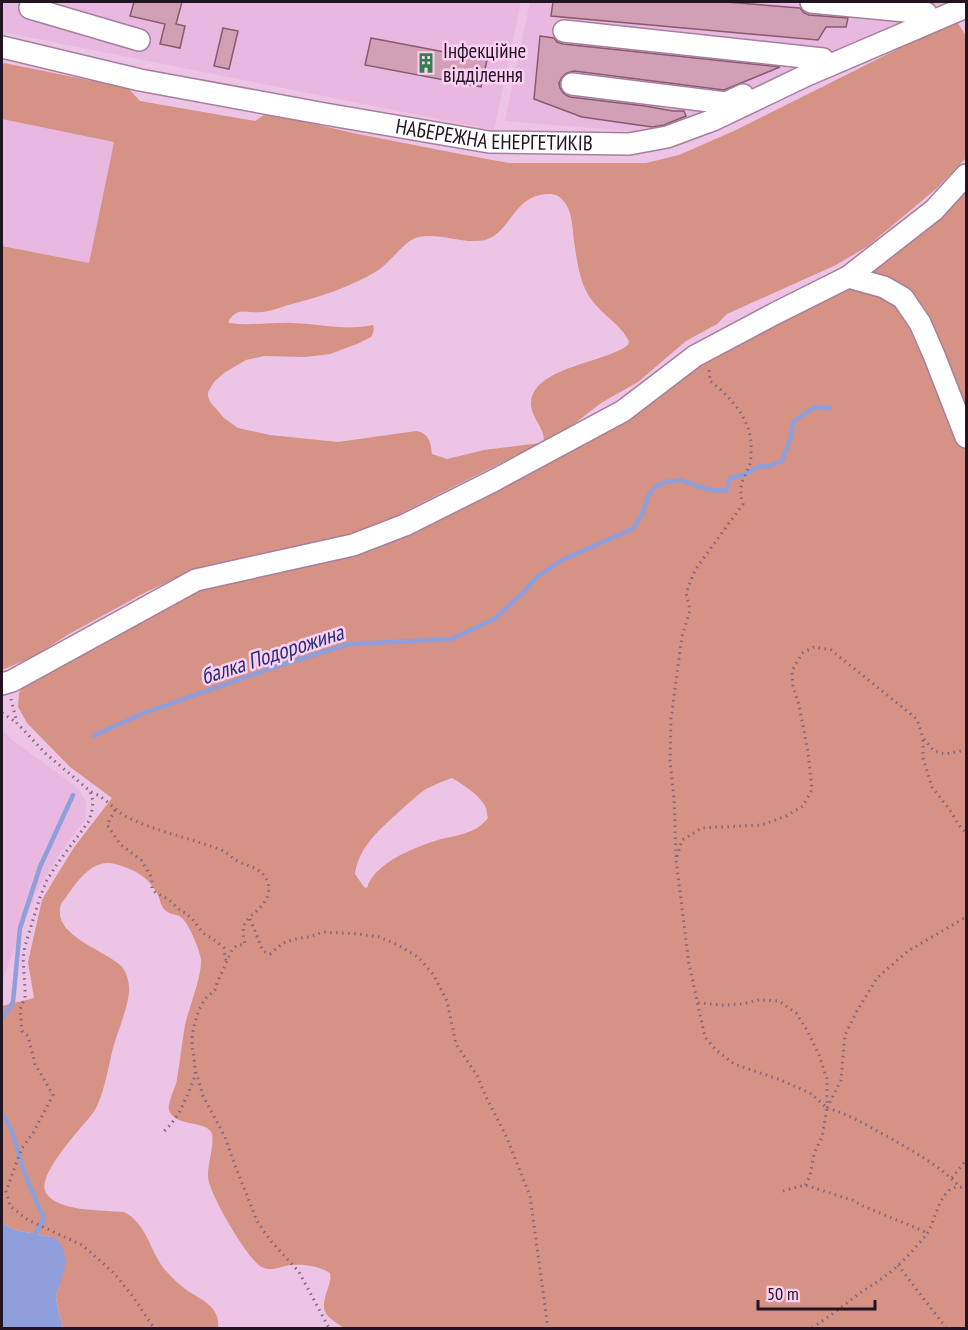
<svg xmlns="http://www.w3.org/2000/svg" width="968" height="1330" viewBox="0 0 968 1330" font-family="'PT Sans Narrow',sans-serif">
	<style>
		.built { fill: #e8b8e0 }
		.green { fill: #d69284; fill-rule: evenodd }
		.water { fill: #8e9fdb }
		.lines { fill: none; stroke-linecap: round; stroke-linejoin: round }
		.stream { stroke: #8e9fdb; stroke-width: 4.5 }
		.building { fill: #d2a0b4; stroke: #875a6d; stroke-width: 1.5 }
		.minor-casing { stroke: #a57f9f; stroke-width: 24 }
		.path { stroke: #82677d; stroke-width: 3; stroke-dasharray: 1.5 4.5; stroke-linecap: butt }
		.minor { stroke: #fff; stroke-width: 21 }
		.labels { text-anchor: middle; stroke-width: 5; stroke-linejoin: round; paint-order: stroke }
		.poi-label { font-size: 21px; fill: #231421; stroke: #fbd0f3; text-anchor: start }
		.street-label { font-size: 21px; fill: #231421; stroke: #fbd0f3 }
		.water-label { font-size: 22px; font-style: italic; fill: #242e75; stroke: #fbd0f3 }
	</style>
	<rect width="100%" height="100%" fill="#edc4e6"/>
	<path class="built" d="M 2,2 L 521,2 L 494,130 L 2,32 Z
		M 530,2 L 946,2 L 667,134 L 505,121 Z
		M 2,119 L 114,141 L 89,263 L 2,246 Z
		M 2,730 L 11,739 L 67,780 L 79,790 L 86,802 L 85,820 L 60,853 L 38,889 L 2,981 Z"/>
	<path class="green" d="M 956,20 L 966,36 L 966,158 L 937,188 L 868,246 L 836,265 L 727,314 L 717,324 L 686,341 L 638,382 L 601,403 L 570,427 L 544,441 C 544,426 530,417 531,402 C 534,367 605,363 628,345 L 629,341 C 616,317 592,312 582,281 C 578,269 576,255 574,241 C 572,226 573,206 558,196 C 552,193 546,194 540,195 C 510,201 508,241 477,241 C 458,242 438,233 418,237 C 404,241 391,262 377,271 C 349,288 319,297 288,305 C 279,308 271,311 262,312 C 248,314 239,306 229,320 L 229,323 C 251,326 273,322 294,323 C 321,324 346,331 373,325 C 375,329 373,334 371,337 L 357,344 L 330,354 L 305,357 L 264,356 L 246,360 L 224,373 L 214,382 L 208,392 L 208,396 L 210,402 L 224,418 L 238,428 L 270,435 L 338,442 L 416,431 C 429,433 431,443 432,454 L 447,459 L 484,450 L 541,443 L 445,491 L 375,527 L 347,539 L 280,551 L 198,568 L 146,592 L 69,634 L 33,657 L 2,670 L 2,246 L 89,263 L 114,142 L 2,119 L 2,65 L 4,63 L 128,88 L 140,101 L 255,121 L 267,113 L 353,133 L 460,154 L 509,163 L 646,163 L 679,155 L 736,130 Z
		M 966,175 L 966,1328 L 344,1328 C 323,1314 320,1312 328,1288 C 330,1282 331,1279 330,1273 C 320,1266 303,1264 291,1265 C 280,1266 271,1273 260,1266 C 246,1256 209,1194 208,1177 C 207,1166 216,1140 211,1132 C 204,1120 174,1127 169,1110 C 167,1103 176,1087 177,1079 C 180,1061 182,1043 185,1025 C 189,1007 202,977 201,959 C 200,951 189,924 182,918 C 178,914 171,915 166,911 C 161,907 160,900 158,895 C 149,877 134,869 115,864 C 90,857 74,887 61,904 C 51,935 103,949 120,965 C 126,970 128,978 129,986 C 131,1001 116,1035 112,1052 C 108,1069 103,1099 93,1113 C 83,1126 35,1176 46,1193 C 58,1212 103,1210 124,1212 C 148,1224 150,1254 167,1272 C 172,1278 178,1283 184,1288 C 198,1299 221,1305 218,1328 L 63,1328 L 58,1310 L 56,1296 L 59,1286 L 51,1237 L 15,1230 L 2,1223 L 2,1006 L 34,998 L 28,962 L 42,900 L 55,878 L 75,846 L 112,798 L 70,767 L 27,723 L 18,707 L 19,693 L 25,682 L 208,584 L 379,544 L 420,530 L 445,518 L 504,484 L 651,393 L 822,291 ZM 452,778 C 464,785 481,796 486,808 C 487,811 487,815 488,818 C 476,834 456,835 438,840 C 415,847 374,863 367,888 L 364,887 L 355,874 C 359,846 381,828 401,810 C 409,803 417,795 426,789 C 434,785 443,781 452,778 Z"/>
	<path class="water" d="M 2,1223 L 15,1230 L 51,1237 L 59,1241 L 64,1252 L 66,1263 L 56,1296 L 58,1310 L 63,1328 L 2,1328 Z"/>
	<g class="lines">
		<path class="stream" d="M 93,736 L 144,713 L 275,667 L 349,644 L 452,639 L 494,619 L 521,595 L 537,577 L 562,560 L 632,529 L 642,515 L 649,494 L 657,486 L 665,482 L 682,480 L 696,486 L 711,490 L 726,491 L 730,478 L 744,475 L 758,467 L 769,466 L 782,461 L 791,437 L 793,422 L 814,407 L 830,408
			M 2,1019 L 13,1002 L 20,928 L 40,867 L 73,795
			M 2,1115 C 13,1124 18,1156 24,1171 C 30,1187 37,1203 44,1219 L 33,1238"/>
	</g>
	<path class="building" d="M 134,2 L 182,2 L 176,24 L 185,26 L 180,48 L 160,44 L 165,24 L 130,16 Z
		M 553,2 L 726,2 L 800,8 L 804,13 L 809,15 L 848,18 L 846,27 L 826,27 L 818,40 L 551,16 Z
		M 223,28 L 238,31 L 229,69 L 214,66 Z
		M 540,36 L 554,38 L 557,42 L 563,44 L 780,67 L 724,90 L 574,71 L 567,73 L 562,77 L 559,83 L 560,88 L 564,94 L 570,97 L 645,106 L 673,111 L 684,111 L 686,116 L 664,125 L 652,127 L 582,117 L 534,99 Z
		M 371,38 L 487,60 L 481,87 L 365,65 Z"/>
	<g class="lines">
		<g class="minor-casing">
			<g id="minor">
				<path d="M 32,2 L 30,8 L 139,40"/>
				<path d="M 811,2 L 926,13"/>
				<path d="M 564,31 L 823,59"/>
				<path id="s1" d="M 2,47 L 140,80 L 325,114 L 489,142 L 629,144 L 667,137 L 713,120 L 807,75 L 966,7"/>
				<path d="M 572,84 L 726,103 L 743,95"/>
				<path d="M 848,277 L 884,287 L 903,298 L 920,323 L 934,355 L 966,437"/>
				<path d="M 2,684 L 12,681 L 196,580 L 353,545 L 405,525 L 493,481 L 623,411 L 695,356 L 776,313 L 848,277 L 934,210 L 966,175"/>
			</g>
		</g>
		<path class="path" d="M 11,699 L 17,723 L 45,753 L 90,791 L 93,801 L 92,810 L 89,821 L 57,864 L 47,880 L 40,897 L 25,946 L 23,958 L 25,989 L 25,998 L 20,1009 L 22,1031 L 28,1036 L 35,1064 L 53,1095 L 33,1133 L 22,1148 L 6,1191 L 10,1206 L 28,1220 L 82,1245 L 115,1274 L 131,1294 L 154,1328
			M 2,713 L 16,722
			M 923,740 L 923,758 L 932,787 L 949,809 L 959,825 L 966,833
			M 91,792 C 106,797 114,811 129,818 C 154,830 181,836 207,845 C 213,847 220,849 225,852 C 230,855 234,860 240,862 C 252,868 264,869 268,883 C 272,902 256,910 246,921 C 242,927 243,937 245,944 L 236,946 L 232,950 L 217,983 C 216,992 212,992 207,997 C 201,1004 197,1014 195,1023 C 189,1043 194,1050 195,1069 C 196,1076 192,1084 189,1091 C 182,1108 176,1121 162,1133
			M 115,810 L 107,825 L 121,845 L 141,860 L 152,878 L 152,889 L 156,893 L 168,899 L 182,912 L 186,913 L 194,921 L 203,933 L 216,941 L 224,948 L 226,962
			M 676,857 L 674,798 L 670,761 L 671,719 L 682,636 L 690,610 L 686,593 L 695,570 L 743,504 C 737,485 744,480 750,464 C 751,460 751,455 751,450 C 753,421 731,397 710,381 L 709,368
			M 250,919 L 263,951 L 270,954 L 283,943 L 299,938 L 309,937 L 323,932 L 358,934 L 379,937 L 396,944 L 418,957 L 433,974 L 447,1001 L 456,1044 L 478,1077 L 486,1097 L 507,1138 L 530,1196 L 548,1328
			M 698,1003 L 723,1005 L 741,1004 L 759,1000 L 779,1001 L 796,1013 L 807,1030 L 819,1055 L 827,1079 L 827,1105
			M 196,1072 L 203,1096 L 225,1137 L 233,1160 L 257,1221 L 270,1240 L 299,1272 L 329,1328
			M 827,1108 L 841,1080 L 845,1035 L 857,1011 L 877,978 L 908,951 L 966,917
			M 827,1108 C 851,1115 868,1126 890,1138 C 914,1152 939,1165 959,1186
			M 952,1178 L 966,1160
			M 805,1185 L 810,1176 L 814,1154 L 822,1137 L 827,1108 L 810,1093 L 778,1079 L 734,1064 L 715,1049 L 705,1037 L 689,964 L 676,860 L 682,840 L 702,828 L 762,825 L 786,816 L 803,806 L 812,790 L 808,752 L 799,705 L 793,687 L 792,671 L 802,653 L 814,647 L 831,650 L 917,719 L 923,738 L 934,751 L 945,754 L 966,750
			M 783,1191 L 805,1185 L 852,1200 L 863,1206 L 928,1233
			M 898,1265 L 946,1328
			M 812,1328 C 830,1316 847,1303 864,1290 C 871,1286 877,1282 884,1277 C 898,1267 915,1249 926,1235 C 937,1221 940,1178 966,1189"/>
		<use href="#minor" class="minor"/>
	</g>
	<defs>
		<g id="building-bare" transform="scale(1.62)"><path d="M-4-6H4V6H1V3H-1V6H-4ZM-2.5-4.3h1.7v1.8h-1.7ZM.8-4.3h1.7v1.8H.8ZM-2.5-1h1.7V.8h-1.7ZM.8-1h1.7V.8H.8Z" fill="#337f4e" stroke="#fbd0f3" stroke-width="2.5" paint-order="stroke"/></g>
	</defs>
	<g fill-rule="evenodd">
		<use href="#building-bare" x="426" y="63"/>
	</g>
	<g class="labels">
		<g class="poi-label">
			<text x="443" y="58">Інфекційне<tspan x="443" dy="24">відділення</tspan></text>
		</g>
		<g class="street-label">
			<text dy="7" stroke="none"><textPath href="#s1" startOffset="501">НАБЕРЕЖНА ЕНЕРГЕТИКІВ</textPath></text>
		</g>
		<g class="water-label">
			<text transform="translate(272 654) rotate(-18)" y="8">балка Подорожина</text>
		</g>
	</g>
	<rect width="968" height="1330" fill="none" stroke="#231421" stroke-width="6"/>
	<path d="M758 1300v9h117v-9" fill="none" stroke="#231421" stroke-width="3"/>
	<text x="767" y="1300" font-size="18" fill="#231421" stroke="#fbd0f3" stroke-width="4.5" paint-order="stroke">50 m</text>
</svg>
